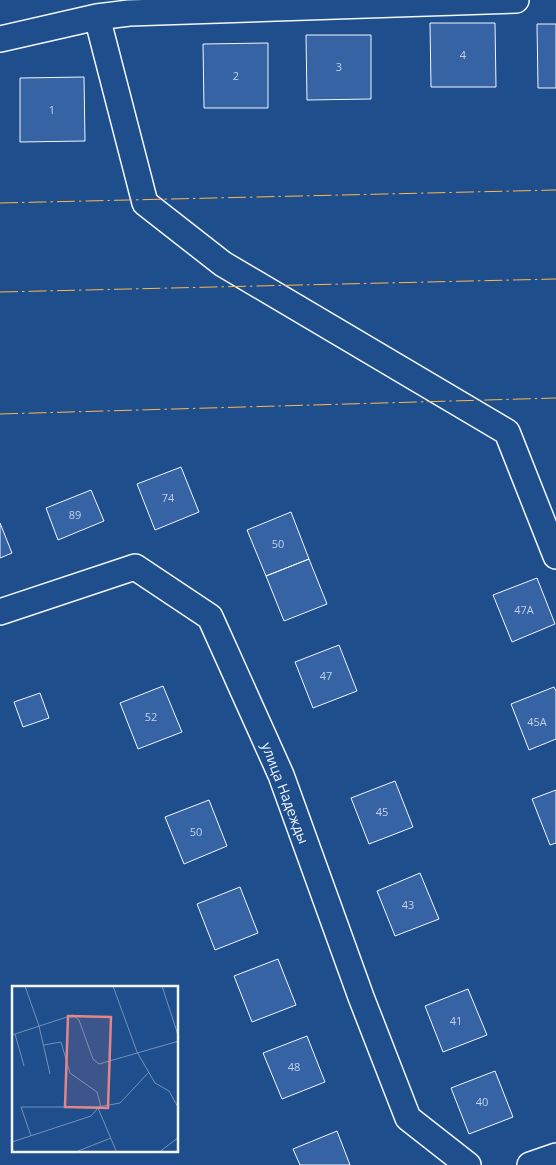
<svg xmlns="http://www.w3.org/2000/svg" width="556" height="1165" viewBox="0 0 556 1165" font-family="'Open Sans',sans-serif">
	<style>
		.building { fill: #3563a3; stroke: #f2f6ff }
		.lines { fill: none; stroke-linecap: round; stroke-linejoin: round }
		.minor-casing { stroke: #f2f6ff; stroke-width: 28 }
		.minor { stroke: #1f4e8c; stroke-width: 25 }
		.power { stroke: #ffb74d; stroke-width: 1; stroke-dasharray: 18 4 2.5 4; stroke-linecap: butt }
		.labels { text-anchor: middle; stroke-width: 4; stroke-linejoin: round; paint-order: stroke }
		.number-label { font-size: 11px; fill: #c3d1e8 }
		.street-label { font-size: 14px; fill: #f2f6ff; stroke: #1f4e8c }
		.inset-road { fill: none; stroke: #7391ba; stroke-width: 1 }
		.view { fill: #e38589; fill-opacity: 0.15; stroke: #e38589; stroke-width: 2.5 }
		.inset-edge { fill: none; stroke: #f2f6ff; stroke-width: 2.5 }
	</style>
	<rect width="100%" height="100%" fill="#1f4e8c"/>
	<path class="building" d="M 430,23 L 495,23 L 496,87 L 431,87 Z
		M 537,24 L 556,24 L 556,88 L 538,88 Z
		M 306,35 L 371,35 L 371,99 L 307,100 Z
		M 268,43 L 268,108 L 204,108 L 203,44 Z
		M 84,77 L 85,141 L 20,142 L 20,78 Z
		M 181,467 L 199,512 L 155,530 L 137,484 Z
		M 91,490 L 104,521 L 58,540 L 46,508 Z
		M 291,512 L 309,559 L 266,576 L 247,530 Z
		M 0,523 L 12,553 L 0,558 Z
		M 309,559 L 327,604 L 284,621 L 266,576 Z
		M 537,578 L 555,624 L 512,642 L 493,595 Z
		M 339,645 L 357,691 L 313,708 L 295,662 Z
		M 163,686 L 182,732 L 138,749 L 120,703 Z
		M 554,687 L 556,691 L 556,739 L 529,750 L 511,704 Z
		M 40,693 L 49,718 L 23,727 L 14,702 Z
		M 395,781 L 413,827 L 369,844 L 351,798 Z
		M 556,790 L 556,843 L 550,845 L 532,799 Z
		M 209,800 L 227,846 L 184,864 L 165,817 Z
		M 420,873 L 439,919 L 395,936 L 377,891 Z
		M 240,887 L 258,933 L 215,950 L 197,904 Z
		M 278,959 L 296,1005 L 252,1022 L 234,976 Z
		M 468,989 L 487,1035 L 443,1052 L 425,1006 Z
		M 307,1036 L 325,1082 L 282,1099 L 263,1053 Z
		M 495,1071 L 513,1117 L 469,1134 L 451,1088 Z
		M 337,1131 L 350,1165 L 300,1165 L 293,1149 Z"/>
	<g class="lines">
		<g class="minor-casing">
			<path id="minor" d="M 97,17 L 145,203 L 223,264 L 507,432 L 556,556
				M 0,39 L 97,17 L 129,13 L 516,0
				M 0,612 L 135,567 L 210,617 L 281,775 L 361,997 L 408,1118 L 468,1165
				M 530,1165 L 556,1156"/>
		</g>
		<use href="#minor" class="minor"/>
		<path class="power" d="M 0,203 L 556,190
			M 0,292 L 556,279
			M 0,414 L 556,398"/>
	</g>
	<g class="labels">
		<g class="number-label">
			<text x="463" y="59">4</text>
			<text x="339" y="71">3</text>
			<text x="236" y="80">2</text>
			<text x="52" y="114">1</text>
			<text x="168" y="502">74</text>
			<text x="75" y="519">89</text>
			<text x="278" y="548">50</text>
			<text x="524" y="614">47А</text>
			<text x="326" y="680">47</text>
			<text x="151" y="721">52</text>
			<text x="537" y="726">45А</text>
			<text x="382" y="816">45</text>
			<text x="196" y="836">50</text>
			<text x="408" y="909">43</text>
			<text x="456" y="1025">41</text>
			<text x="294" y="1071">48</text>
			<text x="482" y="1106">40</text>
		</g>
		<g class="street-label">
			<text transform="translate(285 793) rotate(69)" y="5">улица Надежды</text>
		</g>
	</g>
	<g transform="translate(12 986)">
		<rect width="166" height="166" fill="#1f4e8c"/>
		<path class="inset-road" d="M 13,0 L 27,40 L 38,88M 101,0 L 125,66 L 143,97 L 157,105 L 167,123M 150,0 L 167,52M 3,48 L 12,80M 0,49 L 61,29 L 67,34 L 81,73 L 87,78 L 167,55M 32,59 L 49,56 L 58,87 L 85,106 L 89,121M 86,122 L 105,167M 19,150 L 9,121 L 86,121 L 108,117 L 137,86M 0,156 L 79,130 L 86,122M 61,167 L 99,152M 146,167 L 167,151"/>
		<path class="view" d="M 56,30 L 99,31 L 96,122 L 53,121 Z"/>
		<rect width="166" height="166" class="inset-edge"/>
	</g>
</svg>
